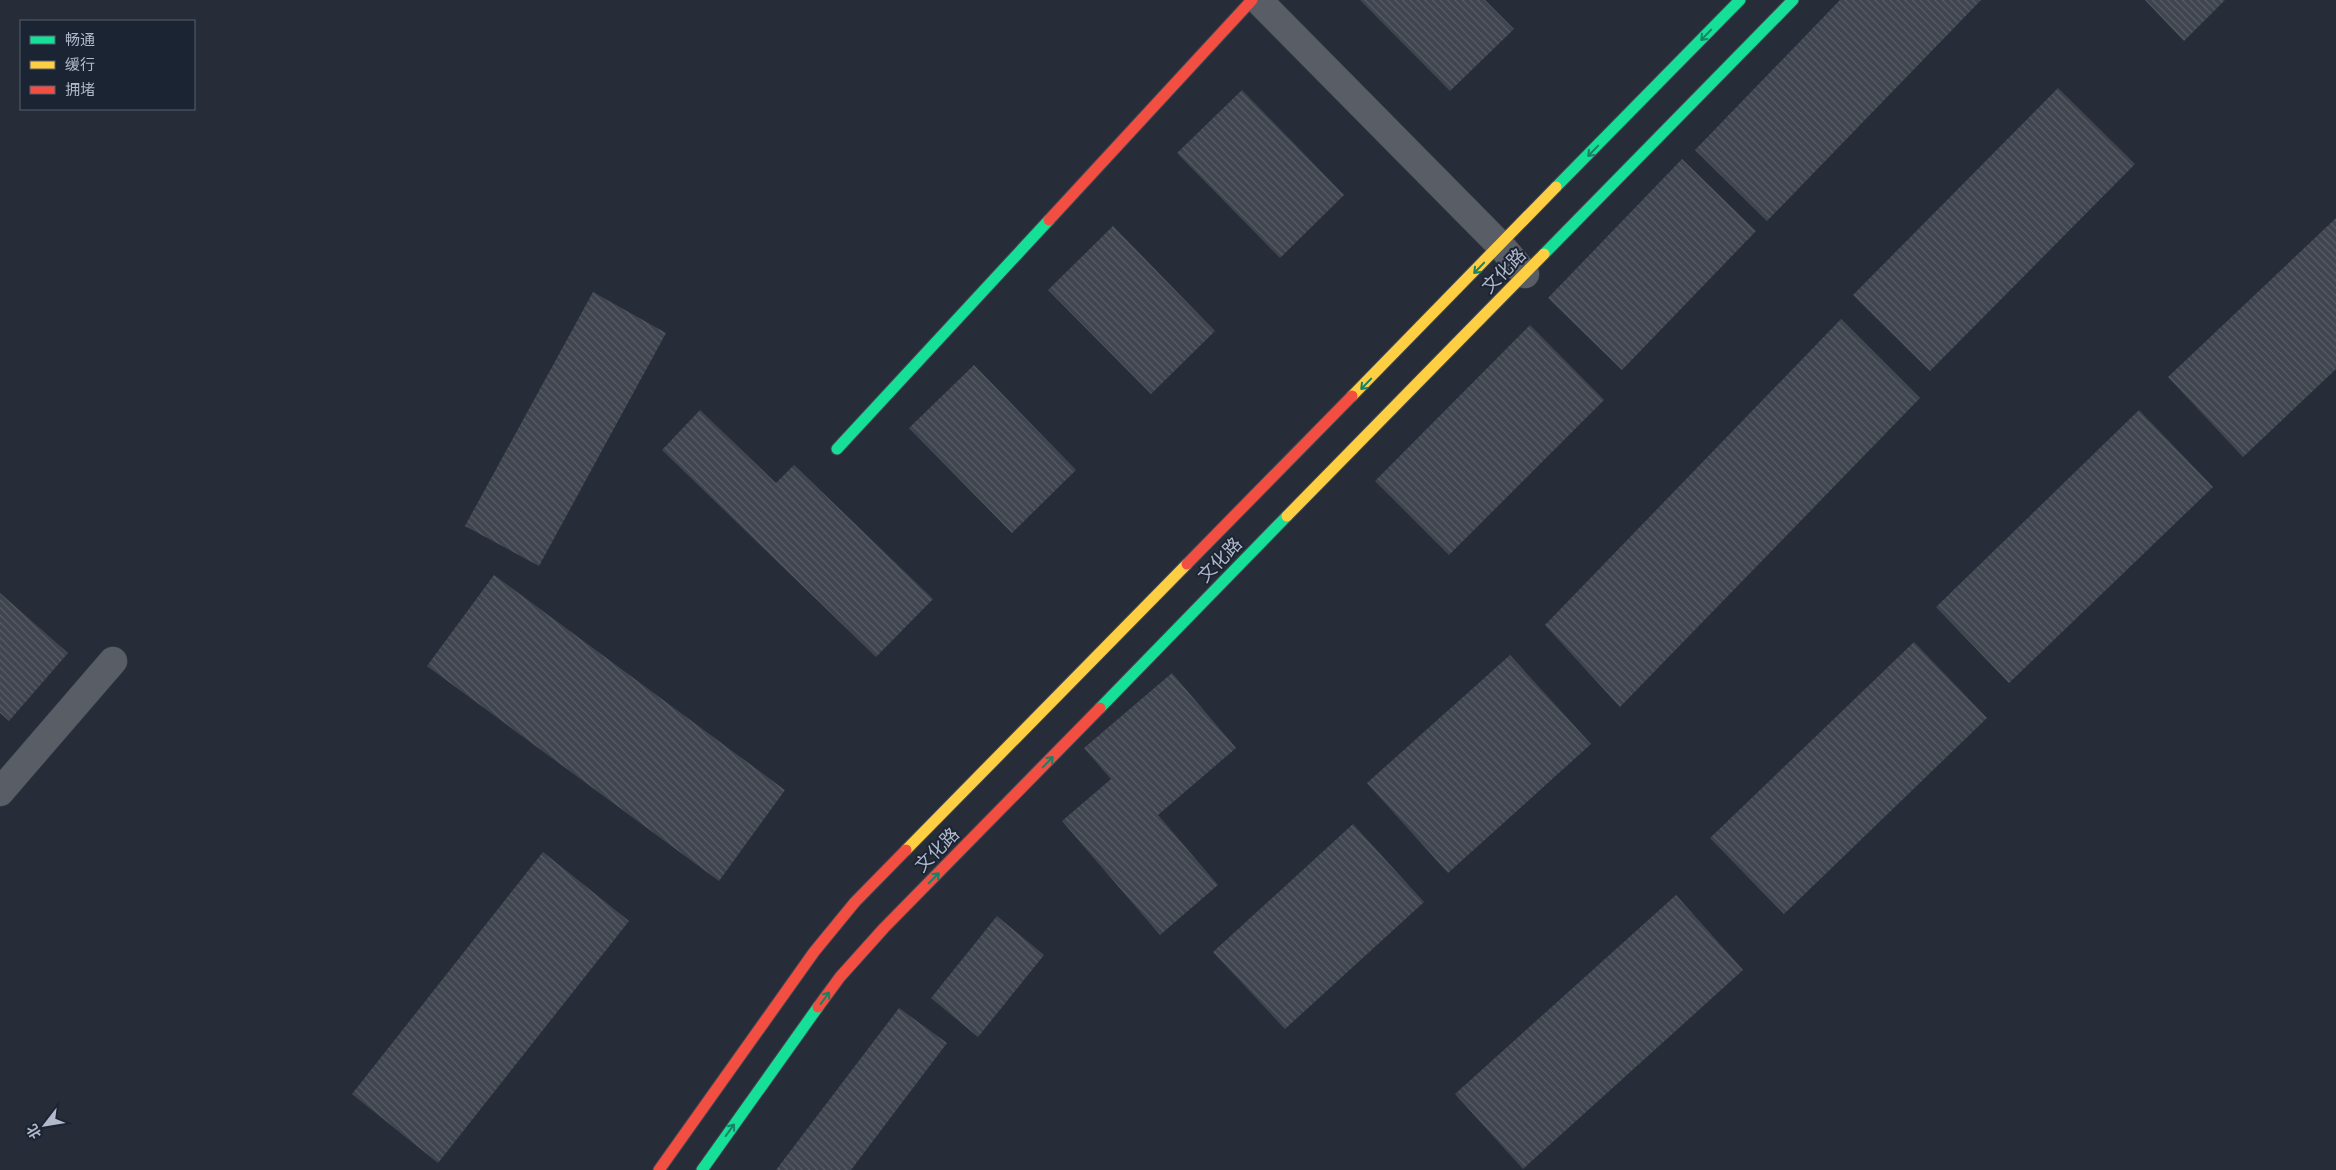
<svg xmlns="http://www.w3.org/2000/svg" width="2336" height="1170" viewBox="0 0 2336 1170" font-family="'Public Sans','Noto Sans SC',sans-serif">
	<style>
		.building { fill: url(#building-back-hatch) }
		.lines { fill: none; stroke-linecap: round; stroke-linejoin: round }
		.street-casing { stroke: #444850; stroke-width: 29 }
		.fast-casing { stroke: #444850; stroke-width: 13 }
		.slow-casing { stroke: #444850; stroke-width: 13 }
		.jam-casing { stroke: #444850; stroke-width: 13 }
		.street { stroke: #585d66; stroke-width: 28 }
		.fast { stroke: #16e098; stroke-width: 11 }
		.slow { stroke: #ffcf43; stroke-width: 11 }
		.jam { stroke: #f24e42; stroke-width: 11 }
		.oneway { stroke: #188266 }
		.labels { text-anchor: middle; stroke-width: 4; stroke-linejoin: round; paint-order: stroke }
		.street-label { font-size: 18px; fill: #b1b9ca; stroke: #1b2433 }
	</style>
	<defs>
		<pattern id="building-back-hatch" width="6" height="6" patternUnits="userSpaceOnUse" patternTransform="scale(1.25)"><rect width="6" height="6" fill="#3f444e"/><path d="M-1 5l2 2M0 0l6 6M5-1l2 2" fill="none" stroke="#585d66"/></pattern>
	</defs>
	<rect width="100%" height="100%" fill="#272d38"/>
	<path class="building" d="M 1360,0 L 1485,0 L 1514,29 L 1450,91 Z
		M 1840,0 L 1981,0 L 1767,221 L 1695,150 Z
		M 2145,0 L 2225,0 L 2184,41 Z
		M 2058,88 L 2135,164 L 1930,371 L 1853,295 Z
		M 1242,90 L 1344,195 L 1280,258 L 1177,153 Z
		M 1682,159 L 1756,231 L 1622,370 L 1548,298 Z
		M 2336,218 L 2336,369 L 2243,457 L 2168,377 Z
		M 1113,226 L 1215,331 L 1151,394 L 1048,290 Z
		M 593,292 L 666,333 L 539,566 L 465,526 Z
		M 1841,319 L 1920,398 L 1620,707 L 1545,625 Z
		M 1530,325 L 1604,400 L 1449,555 L 1375,481 Z
		M 974,365 L 1076,470 L 1012,533 L 909,428 Z
		M 700,410 L 776,483 L 794,465 L 933,599 L 876,657 L 662,450 Z
		M 2139,410 L 2213,487 L 2009,683 L 1936,607 Z
		M 494,575 L 785,790 L 719,881 L 427,666 Z
		M 0,593 L 68,653 L 9,721 L 0,713 Z
		M 1914,642 L 1987,718 L 1784,914 L 1710,838 Z
		M 1510,655 L 1591,744 L 1448,873 L 1367,783 Z
		M 1172,673 L 1236,748 L 1158,815 L 1218,885 L 1160,935 L 1062,821 L 1111,779 L 1084,748 Z
		M 1353,824 L 1424,902 L 1285,1029 L 1213,952 Z
		M 543,852 L 629,921 L 438,1163 L 352,1094 Z
		M 1676,895 L 1743,970 L 1523,1169 L 1455,1094 Z
		M 997,916 L 1044,955 L 978,1037 L 931,998 Z
		M 899,1008 L 947,1043 L 851,1170 L 776,1170 Z"/>
	<g class="lines">
		<g class="street-casing">
			<path id="street" d="M 1258,0 L 1501,246 L 1525,274
				M 0,792 L 113,661"/>
		</g>
		<g class="fast-casing">
			<path id="fast" d="M 1556,187 L 1740,0
				M 1544,254 L 1793,0
				M 837,449 L 1049,220
				M 1100,708 L 1287,516
				M 702,1170 L 818,1007"/>
		</g>
		<g class="slow-casing">
			<path id="slow" d="M 1352,396 L 1556,187
				M 1287,516 L 1544,254
				M 906,850 L 1187,564"/>
		</g>
		<g class="jam-casing">
			<path id="jam" d="M 1049,220 L 1252,0
				M 1187,564 L 1352,396
				M 818,1007 L 840,977 L 884,928 L 1100,708
				M 659,1170 L 814,952 L 855,902 L 906,850"/>
		</g>
		<use href="#street" class="street"/>
		<use href="#fast" class="fast"/>
		<use href="#slow" class="slow"/>
		<use href="#jam" class="jam"/>
	</g>
	<defs><path id="oneway-shaft" d="M-6 0H5M1.5-3L5.5 0L1.5 3" fill="none" stroke-width="1.6" stroke-linecap="round" stroke-linejoin="round" transform="scale(1.25)"/></defs>
	<g class="oneway">
		<use href="#oneway-shaft" transform="translate(1706 35) rotate(134)"/>
		<use href="#oneway-shaft" transform="translate(1593 151) rotate(134)"/>
		<use href="#oneway-shaft" transform="translate(1479 268) rotate(134)"/>
		<use href="#oneway-shaft" transform="translate(1366 384) rotate(134)"/>
		<use href="#oneway-shaft" transform="translate(1048 762) rotate(-46)"/>
		<use href="#oneway-shaft" transform="translate(934 878) rotate(-45)"/>
		<use href="#oneway-shaft" transform="translate(825 998) rotate(-54)"/>
		<use href="#oneway-shaft" transform="translate(730 1130) rotate(-54)"/>
	</g>
	<g class="labels">
		<g class="street-label">
			<text transform="translate(1504 271) rotate(-46)" y="6">文化路</text>
			<text transform="translate(1220 560) rotate(-46)" y="6">文化路</text>
			<text transform="translate(937 850) rotate(-45)" y="6">文化路</text>
		</g>
	</g>
	<rect x="20" y="20" width="175" height="90" fill="#1b2433" stroke="#57606f"/>
	<rect x="30" y="36" width="25" height="8" fill="#16e098" stroke="#57606f"/>
	<text x="65" y="45" font-size="15" fill="#b1b9ca">畅通</text>
	<rect x="30" y="61" width="25" height="8" fill="#ffcf43" stroke="#57606f"/>
	<text x="65" y="70" font-size="15" fill="#b1b9ca">缓行</text>
	<rect x="30" y="86" width="25" height="8" fill="#f24e42" stroke="#57606f"/>
	<text x="65" y="95" font-size="15" fill="#b1b9ca">拥堵</text>
	<g transform="translate(45 1125) rotate(239)" stroke="#1b2433" stroke-width="4" paint-order="stroke">
	<path d="M0-4L9 19L0 12L-9 19Z" fill="#b1b9ca"/>
	<text y="-8" font-size="14" font-weight="bold" text-anchor="middle" fill="#b1b9ca">北</text>
	</g>
</svg>
